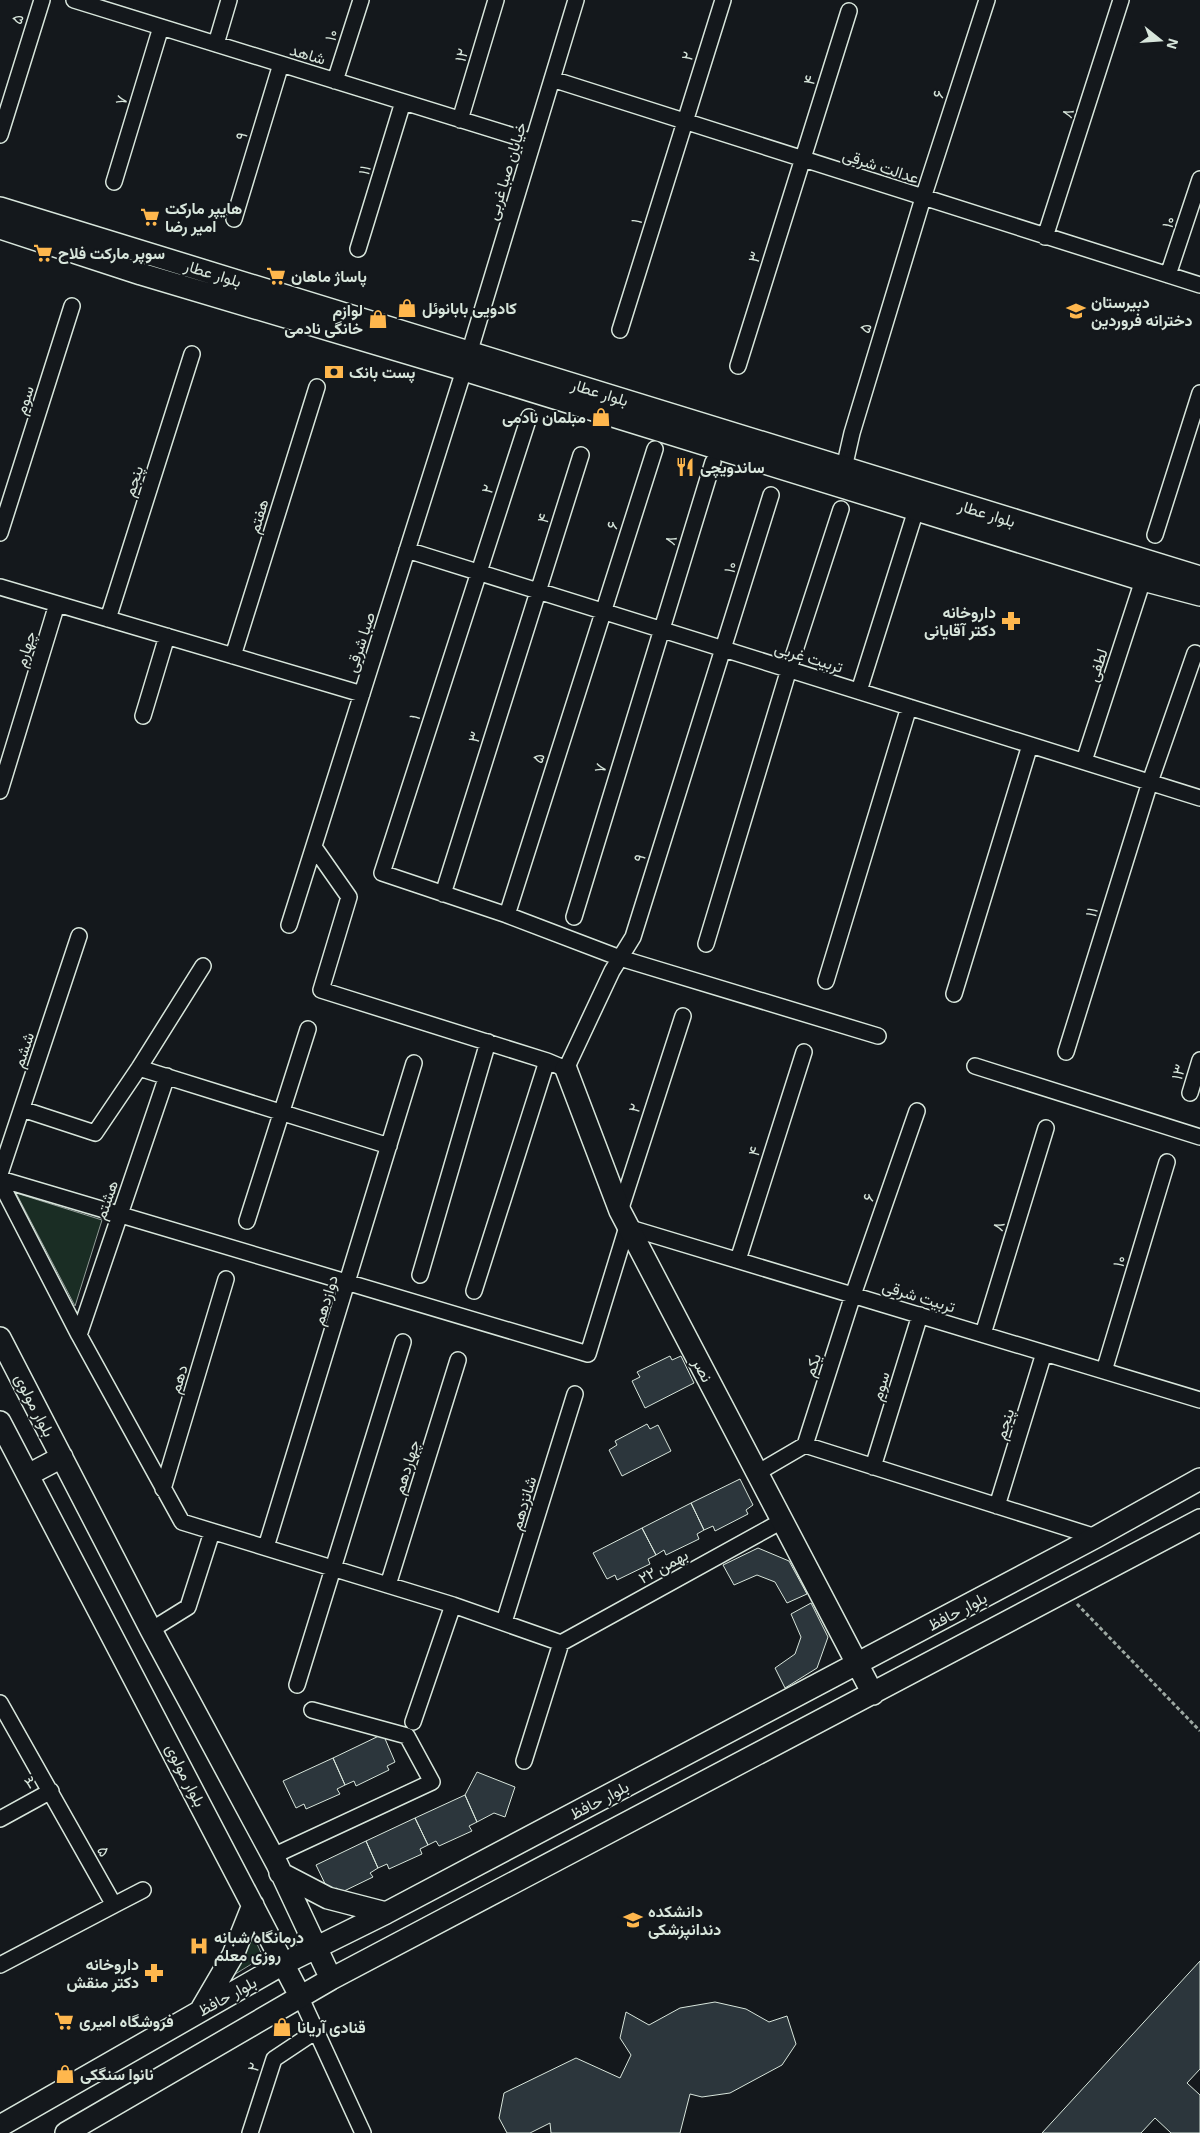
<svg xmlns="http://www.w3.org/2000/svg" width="1200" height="2133" viewBox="0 0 1200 2133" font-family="'Exo 2',Vazirmatn,sans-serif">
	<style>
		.green { fill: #1a2d24; stroke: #939e99 }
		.building { fill: #2c363c; stroke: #d8e6dc }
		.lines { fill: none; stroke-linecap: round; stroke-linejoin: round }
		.street-casing { stroke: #d8e6dc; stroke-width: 18 }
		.secondary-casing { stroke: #d8e6dc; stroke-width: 24 }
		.path { stroke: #9da8a2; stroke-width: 3; stroke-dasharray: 4 2.5; stroke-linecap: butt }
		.street { stroke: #14181c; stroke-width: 15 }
		.secondary { stroke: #14181c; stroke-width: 21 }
		.labels { text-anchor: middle; stroke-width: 4; stroke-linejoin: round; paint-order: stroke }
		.street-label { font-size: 16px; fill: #d8e6dc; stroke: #14181c }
		.poi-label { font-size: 16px; font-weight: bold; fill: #d8e6dc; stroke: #14181c; text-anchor: start }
	</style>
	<rect width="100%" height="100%" fill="#14181c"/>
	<path class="green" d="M 16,1193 L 102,1220 L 75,1306 Z
		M 252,1933 L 263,1957 L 232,1976 Z"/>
	<path class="building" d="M 670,1356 L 672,1360 L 681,1356 L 694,1383 L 645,1408 L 632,1381 L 640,1377 L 637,1372 Z
		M 647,1424 L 650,1429 L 658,1425 L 671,1451 L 622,1476 L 609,1450 L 617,1445 L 615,1441 Z
		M 740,1479 L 753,1505 L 746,1510 L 748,1514 L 715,1531 L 713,1526 L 704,1530 L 691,1503 Z
		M 691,1503 L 704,1530 L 697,1534 L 699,1539 L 666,1555 L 664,1550 L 656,1555 L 642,1528 Z
		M 642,1528 L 656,1555 L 648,1559 L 650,1564 L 617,1580 L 615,1575 L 607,1579 L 593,1553 Z
		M 758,1548 L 789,1561 L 807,1594 L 787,1603 L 775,1582 L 757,1575 L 734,1585 L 723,1565 Z
		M 811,1603 L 828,1637 L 817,1668 L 785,1688 L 775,1668 L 795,1654 L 801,1637 L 791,1614 Z
		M 383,1734 L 395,1762 L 387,1766 L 389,1770 L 356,1786 L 354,1781 L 345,1785 L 333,1758 Z
		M 333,1758 L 345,1785 L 337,1789 L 340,1794 L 306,1809 L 304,1804 L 296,1808 L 283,1781 Z
		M 477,1772 L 515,1787 L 505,1817 L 494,1813 L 477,1822 L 465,1795 Z
		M 465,1795 L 477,1822 L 469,1826 L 472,1831 L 439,1846 L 436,1841 L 428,1845 L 415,1818 Z
		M 415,1818 L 428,1845 L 420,1849 L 422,1854 L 389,1869 L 387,1864 L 378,1868 L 366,1841 Z
		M 366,1841 L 378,1868 L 370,1873 L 373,1877 L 340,1893 L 337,1888 L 329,1892 L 316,1865 Z
		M 1200,1961 L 1200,2069 L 1187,2083 L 1200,2095 L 1200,2133 L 1171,2133 L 1155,2118 L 1141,2133 L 1042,2133 Z
		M 715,2002 L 746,2009 L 769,2022 L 787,2016 L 796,2044 L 782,2065 L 730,2093 L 702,2097 L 690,2094 L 680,2133 L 551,2133 L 550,2123 L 530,2133 L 507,2133 L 499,2118 L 504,2093 L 576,2058 L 620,2078 L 631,2055 L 620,2038 L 626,2012 L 649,2025 L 680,2008 Z"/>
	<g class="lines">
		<g class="street-casing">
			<path id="street" d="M 74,0 L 533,142
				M 216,44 L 229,0
				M 552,79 L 1200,285
				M 335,81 L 361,0
				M 460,120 L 496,0
				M 0,135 L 42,0
				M 114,182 L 161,27
				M 234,219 L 281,64
				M 1045,237 L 1121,0
				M 358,249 L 403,102
				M 1168,275 L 1200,179
				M 620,330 L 723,0
				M 738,366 L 849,11
				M 529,417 L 382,873 L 507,915 L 620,958 L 878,1036
				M 844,468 L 852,433 L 923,198 L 987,0
				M 0,533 L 72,306
				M 1155,535 L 1200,393
				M 407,550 L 1200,798
				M 0,587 L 362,694
				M 108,619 L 192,354
				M 233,656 L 317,387
				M 859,691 L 916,510
				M 143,716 L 167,636
				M 1084,761 L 1143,580
				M 0,791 L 57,604
				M 314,847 L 349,897 L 321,990 L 547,1061 L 566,1069 L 612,971 L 633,937 L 771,495
				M 443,894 L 581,455
				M 507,915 L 655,449
				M 574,917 L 713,462
				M 289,925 L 464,370 L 576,0
				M 706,944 L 789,669 L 841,509
				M 826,981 L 909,707
				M 954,994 L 1030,745
				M 1066,1052 L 1150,782 L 1195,653
				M 975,1066 L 1200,1137
				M 139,1068 L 389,1146
				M 1190,1093 L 1200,1060
				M 22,1109 L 95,1133 L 139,1068 L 203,966
				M 0,1174 L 79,936
				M 0,1179 L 588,1354 L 627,1227 L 1200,1400
				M 0,1182 L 79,1335 L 182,1522 L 453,1605 L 561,1643
				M 620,1211 L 683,1016
				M 247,1221 L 308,1029
				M 738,1260 L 804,1052
				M 420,1275 L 488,1042
				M 474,1291 L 547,1061
				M 983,1334 L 1046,1128
				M 79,1335 L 167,1076
				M 1104,1371 L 1167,1162
				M 805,1445 L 853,1295 L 917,1111
				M 873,1467 L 920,1315
				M 757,1473 L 805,1445 L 1096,1537
				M 163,1489 L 226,1279
				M 997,1506 L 1044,1353
				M 266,1547 L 414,1063
				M 388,1585 L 458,1360
				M 504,1622 L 575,1394
				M 151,1630 L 188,1607 L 212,1532
				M 561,1643 L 782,1521
				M 297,1685 L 403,1342
				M 0,1703 L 114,1905 L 0,1965
				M 413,1722 L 453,1605
				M 524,1761 L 561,1643
				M 0,1819 L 51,1791
				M 273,1856 L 432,1782 L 407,1736 L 312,1710
				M 114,1905 L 143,1890
				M 300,1996 L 363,2133
				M 250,2133 L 274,2059 L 316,2031"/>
		</g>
		<g class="secondary-casing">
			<path id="secondary" d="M 0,208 L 1200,577
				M 0,228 L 141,274 L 464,370 L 1143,580 L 1200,595
				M 566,1069 L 620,1211 L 873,1694
				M 0,1338 L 151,1630 L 277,1864 L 331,1979
				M 0,1422 L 300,1996
				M 28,1475 L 62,1457
				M 280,1873 L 328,1898 L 386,1913
				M 202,2008 L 233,1955 L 253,1905
				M 0,2126 L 283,1964 L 386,1913 L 1096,1537 L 1200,1479
				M 66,2133 L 331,1979 L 1200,1520"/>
		</g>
		<path class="path" d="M 1077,1604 L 1200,1731"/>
		<use href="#street" class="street"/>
		<use href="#secondary" class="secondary"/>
	</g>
	<defs>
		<g id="supermarket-bare" transform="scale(1.5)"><path d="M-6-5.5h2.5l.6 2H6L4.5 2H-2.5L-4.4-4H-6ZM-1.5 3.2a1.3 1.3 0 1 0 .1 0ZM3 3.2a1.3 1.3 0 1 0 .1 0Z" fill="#ffb74d" stroke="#14181c" stroke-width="2.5" paint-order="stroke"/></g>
		<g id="shop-bare" transform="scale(1.5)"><path d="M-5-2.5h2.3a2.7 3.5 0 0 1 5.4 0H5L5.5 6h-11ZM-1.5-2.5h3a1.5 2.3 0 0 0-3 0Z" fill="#ffb74d" stroke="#14181c" stroke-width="2.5" paint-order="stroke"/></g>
		<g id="school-bare" transform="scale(1.5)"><path d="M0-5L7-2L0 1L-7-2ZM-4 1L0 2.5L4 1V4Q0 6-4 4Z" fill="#ffb74d" stroke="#14181c" stroke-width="2.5" paint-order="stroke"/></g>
		<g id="bank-bare" transform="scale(1.5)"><path d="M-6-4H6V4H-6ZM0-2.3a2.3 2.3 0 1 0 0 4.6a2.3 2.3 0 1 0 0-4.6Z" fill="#ffb74d" stroke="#14181c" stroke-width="2.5" paint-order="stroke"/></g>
		<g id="restaurant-bare" transform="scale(1.5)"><path d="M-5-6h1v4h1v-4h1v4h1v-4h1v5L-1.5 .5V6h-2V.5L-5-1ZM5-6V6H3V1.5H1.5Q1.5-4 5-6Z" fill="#ffb74d" stroke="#14181c" stroke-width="2.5" paint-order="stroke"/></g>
		<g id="pharmacy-bare" transform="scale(1.5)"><path d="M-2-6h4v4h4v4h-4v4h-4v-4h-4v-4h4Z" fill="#ffb74d" stroke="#14181c" stroke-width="2.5" paint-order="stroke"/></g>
		<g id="university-bare" transform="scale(1.5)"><path d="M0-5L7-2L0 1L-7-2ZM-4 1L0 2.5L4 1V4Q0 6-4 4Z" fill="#ffb74d" stroke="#14181c" stroke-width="2.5" paint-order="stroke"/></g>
		<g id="hospital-bare" transform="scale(1.5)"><path d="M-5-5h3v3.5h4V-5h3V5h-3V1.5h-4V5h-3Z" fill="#ffb74d" stroke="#14181c" stroke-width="2.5" paint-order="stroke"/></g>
	</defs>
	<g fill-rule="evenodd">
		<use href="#supermarket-bare" x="150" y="217"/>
		<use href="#supermarket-bare" x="43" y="253"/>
		<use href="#supermarket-bare" x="276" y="276"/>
		<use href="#shop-bare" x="407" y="308"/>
		<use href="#school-bare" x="1076" y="311"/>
		<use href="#shop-bare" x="378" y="319"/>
		<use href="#bank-bare" x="334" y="372"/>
		<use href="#shop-bare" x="601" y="417"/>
		<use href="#restaurant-bare" x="685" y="467"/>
		<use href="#pharmacy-bare" x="1011" y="621"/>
		<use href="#university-bare" x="633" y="1920"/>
		<use href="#hospital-bare" x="199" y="1946"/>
		<use href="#pharmacy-bare" x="154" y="1973"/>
		<use href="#supermarket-bare" x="64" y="2021"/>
		<use href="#shop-bare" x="282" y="2027"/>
		<use href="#shop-bare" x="65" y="2074"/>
	</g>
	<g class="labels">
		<g class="street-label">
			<text transform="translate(17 19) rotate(-73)" y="6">۵</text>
			<text transform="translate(331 35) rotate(-73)" y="6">۱۰</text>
			<text transform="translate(308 54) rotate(17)" y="6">شاهد</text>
			<text transform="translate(461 55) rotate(-74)" y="6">۱۲</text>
			<text transform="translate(687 56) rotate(-73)" y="6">۲</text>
			<text transform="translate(809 80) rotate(-73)" y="6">۴</text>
			<text transform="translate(938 94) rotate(-72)" y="6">۶</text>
			<text transform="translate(121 100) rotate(-73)" y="6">۷</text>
			<text transform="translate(1067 113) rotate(-72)" y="6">۸</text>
			<text transform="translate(241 136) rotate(-73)" y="6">۹</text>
			<text transform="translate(881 166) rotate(18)" y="6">عدالت شرقی</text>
			<text transform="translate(364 170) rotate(-73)" y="6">۱۱</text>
			<text transform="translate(506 171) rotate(-73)" y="6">خیابان صبا غربی</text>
			<text transform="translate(636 221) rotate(-73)" y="6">۱</text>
			<text transform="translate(1168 222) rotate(-72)" y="6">۱۰</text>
			<text transform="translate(754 257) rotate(-73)" y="6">۳</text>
			<text transform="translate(213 273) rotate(17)" y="6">بلوار عطار</text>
			<text transform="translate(865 328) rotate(-73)" y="6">۵</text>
			<text transform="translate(600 392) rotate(17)" y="6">بلوار عطار</text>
			<text transform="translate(24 400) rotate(-72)" y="6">سوم</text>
			<text transform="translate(133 481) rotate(-72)" y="6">پنجم</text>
			<text transform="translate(487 489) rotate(-72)" y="6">۲</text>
			<text transform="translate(987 513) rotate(17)" y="6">بلوار عطار</text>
			<text transform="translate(258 516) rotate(-73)" y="6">هفتم</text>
			<text transform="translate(543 518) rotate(-72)" y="6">۴</text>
			<text transform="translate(612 525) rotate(-72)" y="6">۶</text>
			<text transform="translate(670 540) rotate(-72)" y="6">۸</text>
			<text transform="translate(730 567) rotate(-73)" y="6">۱۰</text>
			<text transform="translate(360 642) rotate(-72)" y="6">صبا شرقی</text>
			<text transform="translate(25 649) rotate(-73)" y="6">چهارم</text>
			<text transform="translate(809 657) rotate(17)" y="6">تربیت غربی</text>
			<text transform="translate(1097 665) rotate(-72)" y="6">لطفی</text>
			<text transform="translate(414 717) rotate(-72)" y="6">۱</text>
			<text transform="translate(474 737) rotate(-73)" y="6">۳</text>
			<text transform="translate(538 758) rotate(-73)" y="6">۵</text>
			<text transform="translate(600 768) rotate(-73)" y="6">۷</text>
			<text transform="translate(639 858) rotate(-72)" y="6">۹</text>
			<text transform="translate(1091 912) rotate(-73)" y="6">۱۱</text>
			<text transform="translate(23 1050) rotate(-72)" y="6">ششم</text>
			<text transform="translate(1178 1072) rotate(-73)" y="6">۱۳</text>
			<text transform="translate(634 1108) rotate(-72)" y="6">۲</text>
			<text transform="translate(754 1151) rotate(-72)" y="6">۴</text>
			<text transform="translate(868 1197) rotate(-71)" y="6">۶</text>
			<text transform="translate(106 1200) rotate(-71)" y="6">هشتم</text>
			<text transform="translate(998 1226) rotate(-73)" y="6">۸</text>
			<text transform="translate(1119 1261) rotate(-73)" y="6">۱۰</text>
			<text transform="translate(919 1296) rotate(17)" y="6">تربیت شرقی</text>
			<text transform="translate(325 1300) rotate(-73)" y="6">دوازدهم</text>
			<text transform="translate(812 1365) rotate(-72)" y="6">یکم</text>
			<text transform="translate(703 1370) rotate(62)" y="6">نصر</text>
			<text transform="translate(178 1379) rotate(-73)" y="6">دهم</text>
			<text transform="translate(880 1386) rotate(-73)" y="6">سوم</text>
			<text transform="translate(35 1405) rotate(63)" y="6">بلوار مولوی</text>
			<text transform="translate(1004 1424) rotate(-73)" y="6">پنجم</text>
			<text transform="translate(406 1467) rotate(-73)" y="6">چهاردهم</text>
			<text transform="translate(523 1503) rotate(-73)" y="6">شانزدهم</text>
			<text transform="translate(663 1566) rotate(-29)" y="6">۲۲ بهمن</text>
			<text transform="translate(957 1611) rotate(-28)" y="6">بلوار حافظ</text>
			<text transform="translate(186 1775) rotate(63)" y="6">بلوار مولوی</text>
			<text transform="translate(30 1782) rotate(-29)" y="6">۳</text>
			<text transform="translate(599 1800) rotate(-28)" y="6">بلوار حافظ</text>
			<text transform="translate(104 1851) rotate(61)" y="6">۵</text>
			<text transform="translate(227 1996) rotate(-29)" y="6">بلوار حافظ</text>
			<text transform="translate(253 2067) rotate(-72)" y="6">۲</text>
		</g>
		<g class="poi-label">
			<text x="165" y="214">هایپر مارکت<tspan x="165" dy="18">امیر رضا</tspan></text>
			<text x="58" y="259">سوپر مارکت فلاح</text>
			<text x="291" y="282">پاساژ ماهان</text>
			<text x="1091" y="308">دبیرستان<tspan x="1091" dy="18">دخترانه فروردین</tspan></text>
			<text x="422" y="314">کادویی بابانوئل</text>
			<text x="363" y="316" text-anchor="end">لوازم<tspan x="363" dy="18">خانگی نادمی</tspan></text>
			<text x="349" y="378">پست بانک</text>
			<text x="586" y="423" text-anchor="end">مبلمان نادمی</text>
			<text x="700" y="473">ساندویچی</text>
			<text x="996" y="618" text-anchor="end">داروخانه<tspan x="996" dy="18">دکتر آقایانی</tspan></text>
			<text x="648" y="1917">دانشکده<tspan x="648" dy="18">دندانپزشکی</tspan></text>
			<text x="214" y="1943">درمانگاه شبانه<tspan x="214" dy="18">روزی معلم</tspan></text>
			<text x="139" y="1970" text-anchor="end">داروخانه<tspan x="139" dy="18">دکتر منقش</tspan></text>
			<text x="79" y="2027">فروشگاه امیری</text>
			<text x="297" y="2033">قنادی آریانا</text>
			<text x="80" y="2080">نانوا سنگکی</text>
		</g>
	</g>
	<g transform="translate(1160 40) rotate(107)" stroke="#14181c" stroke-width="4" paint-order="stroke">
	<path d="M0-4L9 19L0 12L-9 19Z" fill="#d8e6dc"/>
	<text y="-8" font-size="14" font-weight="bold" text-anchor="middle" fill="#d8e6dc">N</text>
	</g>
</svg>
